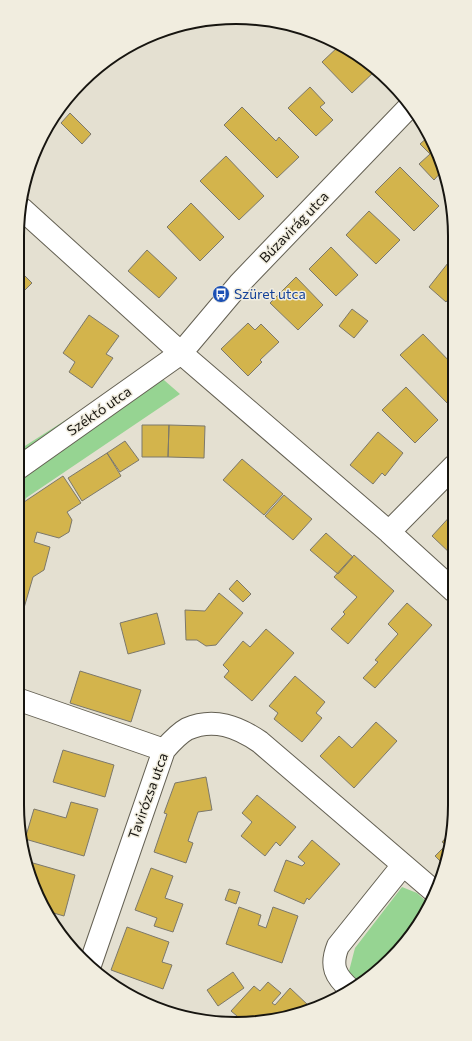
<svg xmlns="http://www.w3.org/2000/svg" width="472" height="1041" viewBox="0 0 472 1041" font-family="Commissioner,sans-serif">
	<style>
		.green { fill: #96d492 }
		.building { fill: #d3b44c; stroke: #7c786b }
		.lines { fill: none; stroke-linecap: round; stroke-linejoin: round }
		.minor-casing { stroke: #646053; stroke-width: 24 }
		.minor { stroke: #fff; stroke-width: 22 }
		.labels { text-anchor: middle; stroke-width: 3; stroke-linejoin: round; paint-order: stroke }
		.street-label { font-size: 14px; fill: #171510; stroke: #f1eddf }
		.transit-label { font-size: 14px; fill: #164399; stroke: #f1eddf; text-anchor: start }
		.rim { fill: none; stroke: #171510; stroke-width: 2 }
	</style>
	<rect width="100%" height="100%" fill="#e4e0d1"/>
	<path class="green" d="M 149,367 L 180,394 L 26,498 L 17,523 L 17,451 Z
		M 402,887 L 417,893 L 429,904 L 401,949 L 358,984 L 348,975 L 355,948 Z"/>
	<path class="building" d="M 340,45 L 369,62 L 377,69 L 352,93 L 322,62 Z
		M 310,87 L 325,103 L 320,107 L 333,120 L 316,136 L 288,108 Z
		M 242,107 L 276,141 L 279,137 L 299,157 L 277,178 L 224,125 Z
		M 70,113 L 91,134 L 82,144 L 61,123 Z
		M 429,136 L 438,152 L 443,170 L 434,180 L 419,164 L 430,154 L 420,144 Z
		M 226,156 L 264,196 L 239,220 L 200,181 Z
		M 400,167 L 439,206 L 414,231 L 375,192 Z
		M 191,203 L 224,237 L 200,261 L 167,227 Z
		M 369,211 L 400,240 L 376,264 L 346,235 Z
		M 331,247 L 358,275 L 336,296 L 309,269 Z
		M 147,250 L 177,278 L 159,298 L 128,271 Z
		M 448,263 L 453,267 L 453,293 L 446,302 L 429,287 Z
		M 17,268 L 32,283 L 17,298 Z
		M 296,277 L 323,305 L 298,330 L 270,303 Z
		M 352,309 L 368,321 L 354,338 L 339,326 Z
		M 89,315 L 119,336 L 106,354 L 113,358 L 92,388 L 69,372 L 75,362 L 63,353 Z
		M 248,323 L 255,330 L 261,324 L 279,342 L 260,360 L 262,362 L 248,376 L 221,349 Z
		M 423,334 L 454,366 L 454,405 L 451,407 L 400,355 Z
		M 406,387 L 438,420 L 415,443 L 382,410 Z
		M 17,412 L 24,421 L 17,428 Z
		M 142,425 L 169,425 L 168,457 L 142,457 Z
		M 169,425 L 205,426 L 204,458 L 168,457 Z
		M 378,432 L 403,453 L 385,476 L 382,473 L 373,484 L 350,465 Z
		M 125,441 L 139,460 L 120,472 L 107,453 Z
		M 107,453 L 121,476 L 82,501 L 68,478 Z
		M 242,459 L 283,494 L 264,515 L 223,480 Z
		M 63,476 L 81,503 L 67,512 L 72,520 L 69,532 L 59,538 L 37,532 L 34,542 L 50,547 L 44,570 L 33,577 L 17,632 L 17,526 L 24,502 Z
		M 284,495 L 312,519 L 293,540 L 265,516 Z
		M 454,512 L 454,557 L 432,536 Z
		M 326,533 L 353,557 L 338,574 L 310,550 Z
		M 354,555 L 394,591 L 348,644 L 331,629 L 345,614 L 343,612 L 357,597 L 334,577 Z
		M 237,580 L 251,594 L 243,602 L 229,589 Z
		M 219,593 L 243,613 L 216,645 L 206,646 L 197,640 L 186,640 L 185,610 L 205,611 Z
		M 407,603 L 432,625 L 375,688 L 363,678 L 378,662 L 375,660 L 398,634 L 388,624 Z
		M 157,613 L 165,644 L 128,654 L 120,623 Z
		M 266,629 L 294,653 L 252,701 L 224,677 L 229,671 L 223,665 L 243,641 L 250,647 Z
		M 80,671 L 141,690 L 131,722 L 70,703 Z
		M 295,676 L 325,702 L 316,713 L 322,718 L 302,742 L 274,719 L 278,713 L 269,706 Z
		M 376,722 L 397,741 L 354,788 L 320,756 L 339,736 L 352,748 Z
		M 63,750 L 114,765 L 105,797 L 53,782 Z
		M 206,777 L 212,810 L 198,812 L 188,841 L 193,843 L 186,863 L 154,852 L 167,814 L 164,813 L 175,783 Z
		M 257,795 L 296,827 L 280,846 L 276,842 L 265,856 L 241,836 L 252,822 L 242,813 Z
		M 71,802 L 98,809 L 84,856 L 25,839 L 34,809 L 66,818 Z
		M 449,834 L 443,867 L 441,865 L 442,863 L 435,856 L 446,845 L 442,842 Z
		M 312,840 L 340,864 L 309,900 L 307,898 L 304,904 L 274,891 L 286,860 L 302,866 L 305,863 L 298,857 Z
		M 26,861 L 75,875 L 64,916 L 50,912 L 29,876 Z
		M 151,868 L 173,876 L 165,898 L 183,904 L 173,932 L 154,926 L 157,918 L 135,910 Z
		M 229,889 L 240,892 L 236,904 L 225,900 Z
		M 239,907 L 261,915 L 258,925 L 266,928 L 273,907 L 298,916 L 282,963 L 226,944 Z
		M 127,927 L 169,942 L 162,962 L 172,965 L 163,989 L 111,970 Z
		M 233,972 L 244,988 L 218,1006 L 207,990 Z
		M 268,982 L 281,993 L 272,1003 L 275,1005 L 290,988 L 309,1006 L 307,1008 L 265,1022 L 243,1021 L 231,1011 L 254,986 L 260,991 Z"/>
	<g class="lines">
		<g class="minor-casing">
			<path id="minor" d="M 22,209 L 181,353 L 389,532 L 454,591
				M 17,469 L 181,353 L 240,283 L 411,105
				M 389,532 L 454,466
				M 17,699 L 164,750
				M 90,965 L 164,750 C 171,742 178,734 187,729 C 214,717 238,727 260,742 L 436,893
				M 351,990 C 335,976 330,966 338,946 L 403,865"/>
		</g>
		<use href="#minor" class="minor"/>
	</g>
	<defs>
		<g id="bus-disc" transform="scale(0.9)"><circle r="9.5" fill="#1a4fb4" stroke="#f1eddf"/><path d="M-5-6H5V4H4V6H2V4H-2V6H-4V4H-5ZM-3.5-4V0h7V-4ZM-3.5 1.2v1.5H-2V1.2ZM2 1.2v1.5H3.5V1.2Z" fill="#fff"/></g>
	</defs>
	<g fill-rule="evenodd">
		<use href="#bus-disc" x="221" y="294"/>
	</g>
	<g class="labels">
		<g class="street-label">
			<text transform="translate(294 227) rotate(-46)" y="5">Búzavirág utca</text>
			<text transform="translate(99 411) rotate(-35)" y="5">Széktó utca</text>
			<text transform="translate(148 796) rotate(-70)" y="5">Tavirózsa utca</text>
		</g>
		<g class="transit-label">
			<text x="234" y="299">Szüret utca</text>
		</g>
	</g>
	<path d="M0 0H472V1041H0ZM236 24H236A212 212 0 0 1 448 236V805A212 212 0 0 1 236 1017H236A212 212 0 0 1 24 805V236A212 212 0 0 1 236 24Z" fill="#f1eddf" fill-rule="evenodd"/>
	<path class="rim" d="M236 24H236A212 212 0 0 1 448 236V805A212 212 0 0 1 236 1017H236A212 212 0 0 1 24 805V236A212 212 0 0 1 236 24Z"/>
</svg>
